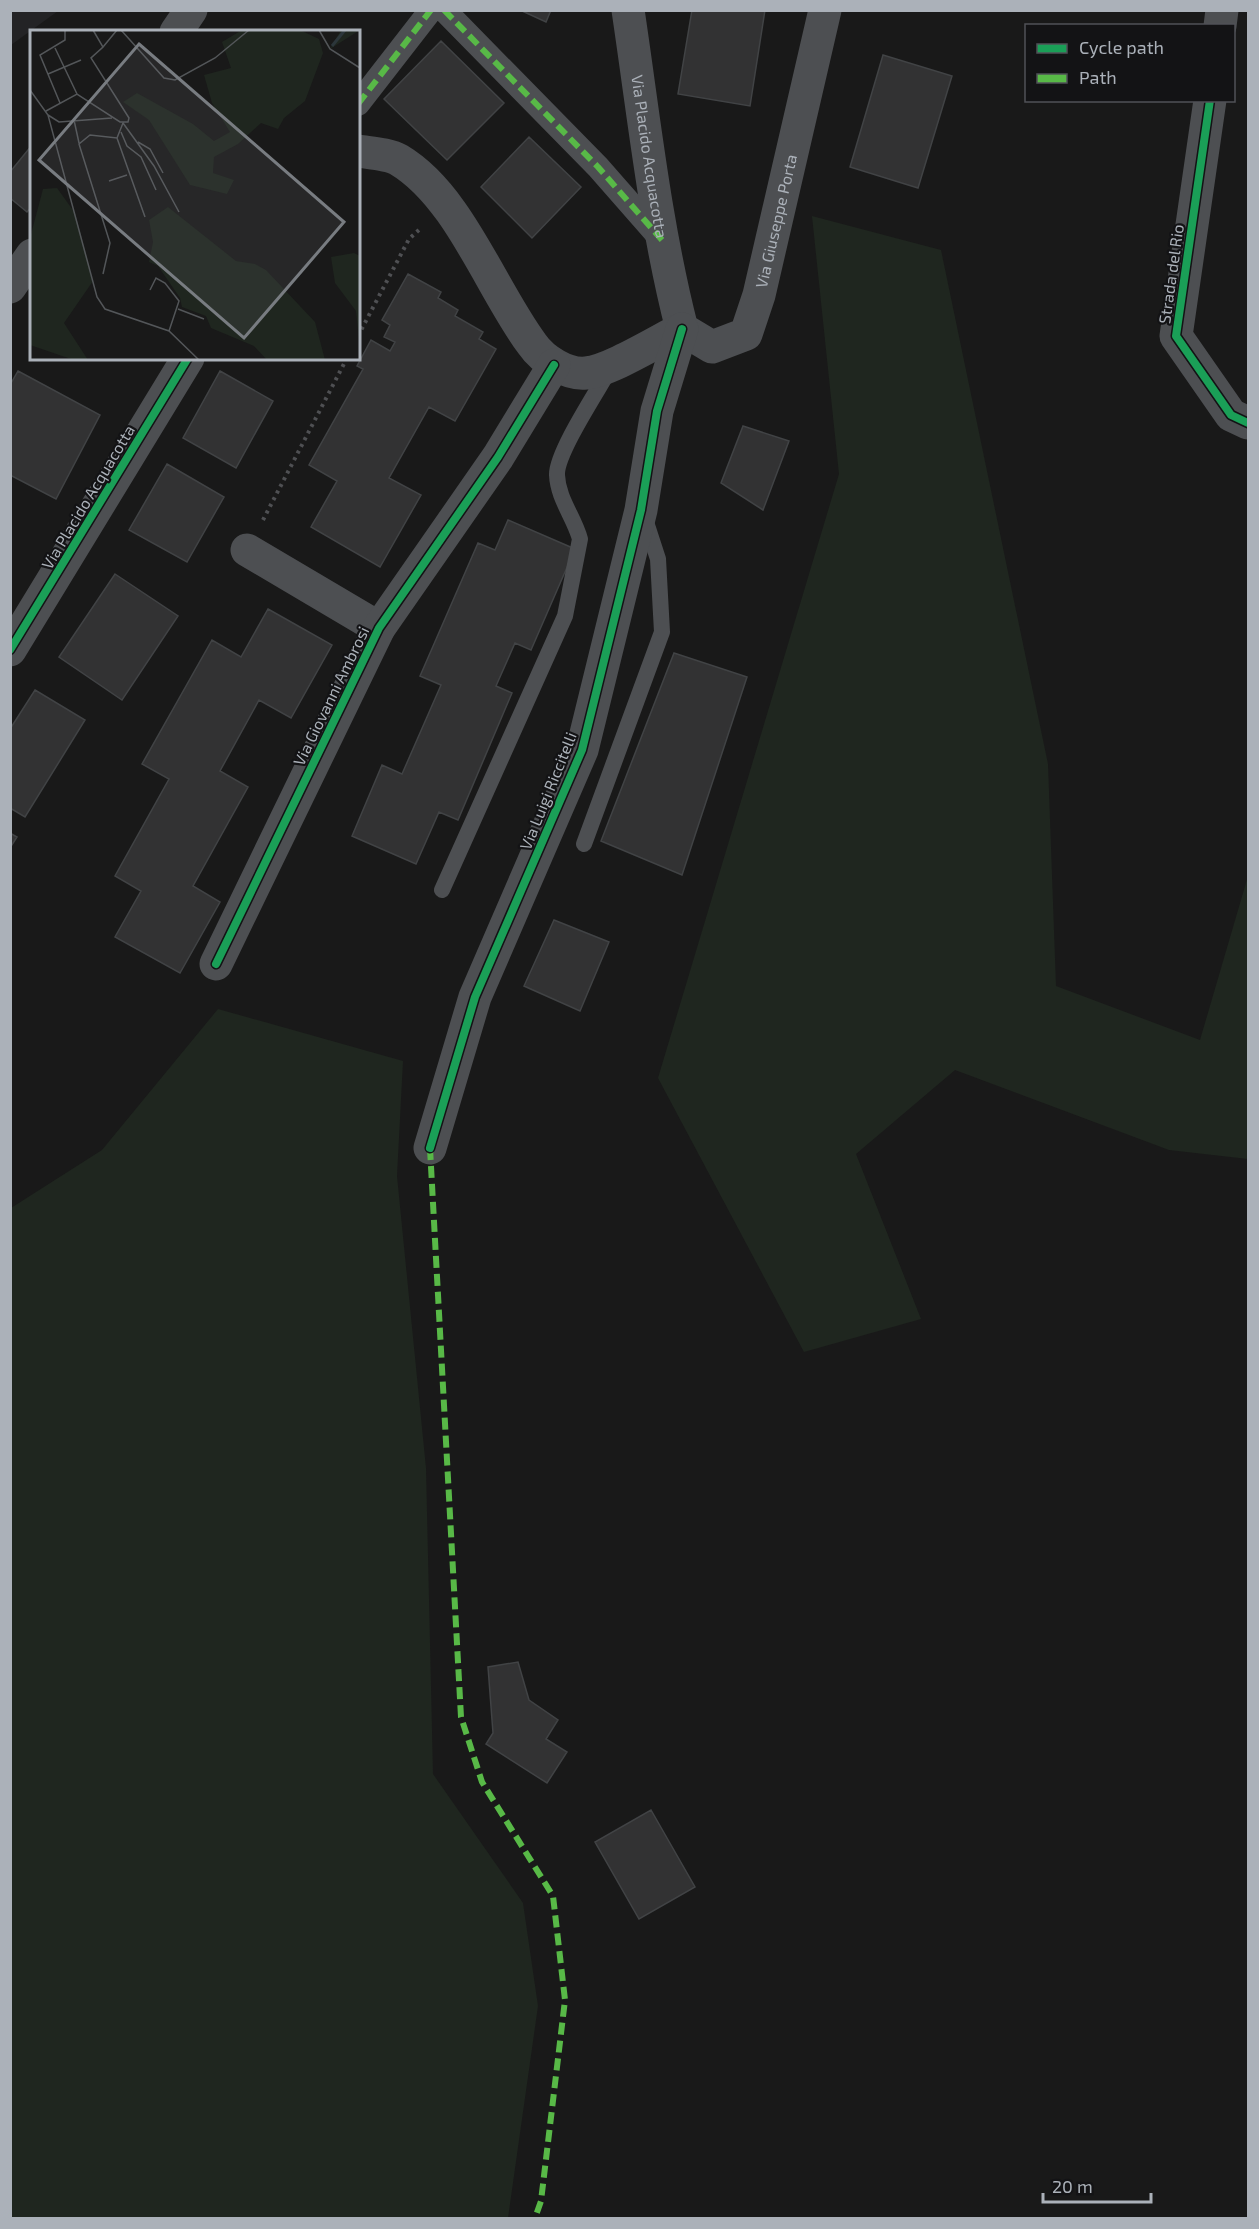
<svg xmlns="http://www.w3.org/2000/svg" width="1259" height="2229" viewBox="0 0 1259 2229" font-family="'Exo 2',sans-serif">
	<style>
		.built { fill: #232325 }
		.green { fill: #1f261f }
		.building { fill: #323233; stroke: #414345; stroke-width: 1.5 }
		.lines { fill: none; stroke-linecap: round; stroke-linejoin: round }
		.path { stroke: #4f5053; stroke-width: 4; stroke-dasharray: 3 4.5; stroke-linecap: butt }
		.service { stroke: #4d4f52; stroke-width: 16 }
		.pedestrian { stroke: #4d4f52; stroke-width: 24 }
		.minor { stroke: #4d4f52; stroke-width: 33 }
		.tertiary { stroke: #4d4f52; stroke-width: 33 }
		.quiet { stroke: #58b947; stroke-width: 6; stroke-dasharray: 12 6; stroke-linecap: butt }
		.cycleway-casing { stroke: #131315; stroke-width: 11 }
		.cycleway { stroke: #1a9f57; stroke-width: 8 }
		.labels { text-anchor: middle; stroke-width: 4.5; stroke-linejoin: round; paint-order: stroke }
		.street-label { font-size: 16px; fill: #abb1b9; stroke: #131315 }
		.inset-river { fill: none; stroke: #2c363b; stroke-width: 3 }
		.inset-road { fill: none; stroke: #535659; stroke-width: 1.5 }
		.view { fill: #787c81; fill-opacity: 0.15; stroke: #787c81; stroke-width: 3 }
		.inset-edge { fill: none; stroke: #abb1b9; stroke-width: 3 }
	</style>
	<rect width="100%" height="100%" fill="#191919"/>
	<path class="built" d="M 11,10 L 58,10 L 58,11 L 11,45 Z"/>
	<path class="green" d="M 812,216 L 941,250 L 1048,764 L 1056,986 L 1200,1040 L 1248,876 L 1248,1159 L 1169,1150 L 955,1070 L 856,1154 L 921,1319 L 804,1352 L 658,1078 L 839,474 Z
		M 218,1009 L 403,1061 L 397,1176 L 426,1468 L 433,1774 L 523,1903 L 538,2006 L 508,2218 L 11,2218 L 11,1208 L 102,1150 Z"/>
	<path class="building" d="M 520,10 L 551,10 L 546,22 Z
		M 692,10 L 765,10 L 750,106 L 678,94 Z
		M 441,41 L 504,103 L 447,160 L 384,99 Z
		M 883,55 L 952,76 L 918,188 L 850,167 Z
		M 529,137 L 581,187 L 532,238 L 481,187 Z
		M 32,145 L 32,206 L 27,212 L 10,198 L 10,172 Z
		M 408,274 L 441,292 L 438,298 L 458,310 L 455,316 L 483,332 L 479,339 L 496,349 L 455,421 L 429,407 L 389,478 L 421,495 L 380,567 L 311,527 L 337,481 L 309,465 L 363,369 L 357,366 L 371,340 L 390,351 L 395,342 L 384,337 L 390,325 L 382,320 Z
		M 18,371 L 100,415 L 56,499 L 10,475 L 10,385 Z
		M 220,371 L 273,401 L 236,468 L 183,438 Z
		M 743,426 L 789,441 L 763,510 L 721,483 Z
		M 167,464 L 224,497 L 187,562 L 129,530 Z
		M 508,520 L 575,549 L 531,650 L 515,643 L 496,686 L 512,693 L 458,820 L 439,812 L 416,864 L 352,836 L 382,765 L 402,774 L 441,685 L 420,676 L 478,543 L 495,550 Z
		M 115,574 L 178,616 L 122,700 L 59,657 Z
		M 268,609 L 332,645 L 291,718 L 259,700 L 220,771 L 248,787 L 193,886 L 220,902 L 180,973 L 115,937 L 141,891 L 115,876 L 169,779 L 142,764 L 212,640 L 241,657 Z
		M 674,653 L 747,677 L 682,875 L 601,841 Z
		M 35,690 L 85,720 L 25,817 L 10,808 L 10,729 Z
		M 10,833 L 17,837 L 10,848 Z
		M 554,920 L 609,942 L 580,1011 L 524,986 Z
		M 518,1662 L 529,1700 L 558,1720 L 546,1739 L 567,1752 L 547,1783 L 486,1744 L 493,1733 L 488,1667 Z
		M 651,1810 L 695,1887 L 639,1919 L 595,1842 Z"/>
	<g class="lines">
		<path class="path" d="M 358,336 L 409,239 L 421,228
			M 263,520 L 347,358"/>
		<path class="service" d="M 584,844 L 662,632 L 658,559 L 645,519
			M 442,890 L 565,616 L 580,539 C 574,517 558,499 557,475 C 556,453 599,389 611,367"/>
		<path class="pedestrian" d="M 444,10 L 598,167 L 662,240
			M 358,104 L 431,10"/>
		<g class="minor">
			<path id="s1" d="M 628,10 C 644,117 655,224 682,329 L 712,347 L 746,334 L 759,295 L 825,10"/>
			<path d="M 1220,26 L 1222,10"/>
			<path d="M 1210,100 L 1176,336 L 1231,415 L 1248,423"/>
			<path d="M 358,151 C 370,153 389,154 399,160 C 459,196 491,289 532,344 C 543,360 567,375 586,373 C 610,371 659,340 682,329"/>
			<path d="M 247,550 L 379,628"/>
			<path d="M 10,650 L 188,358"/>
			<path d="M 216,964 L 379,628 L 498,457 L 554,365"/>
			<path d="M 430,1148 L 475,997 L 582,750 L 641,510 L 657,411 L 682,329"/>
		</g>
		<path class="tertiary" d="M 176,32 L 191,10
			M 10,287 L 32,255"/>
		<path class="quiet" d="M 444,10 L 598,167 L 662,240
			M 358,104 L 431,10
			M 430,1148 L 461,1717 L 482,1782 L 553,1896 L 565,2000 L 541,2201 L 535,2218"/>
		<g class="cycleway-casing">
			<path id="cycleway" d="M 1210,100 L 1176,336 L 1231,415 L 1248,423
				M 10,650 L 188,358
				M 216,964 L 379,628 L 498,457 L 554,365
				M 430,1148 L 475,997 L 582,750 L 641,510 L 657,411 L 682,329"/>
		</g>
		<use href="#cycleway" class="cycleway"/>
	</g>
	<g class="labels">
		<g class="street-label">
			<text dy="6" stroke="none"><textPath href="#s1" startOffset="148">Via Placido Acquacotta</textPath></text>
			<text dy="6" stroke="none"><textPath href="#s1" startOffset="512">Via Giuseppe Porta</textPath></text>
			<text transform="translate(1171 274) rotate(-82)" y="6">Strada del Rio</text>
			<text transform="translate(88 497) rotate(-59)" y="6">Via Placido Acquacotta</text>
			<text transform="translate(331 696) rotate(-64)" y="6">Via Giovanni Ambrosi</text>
			<text transform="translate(548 791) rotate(-68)" y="6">Via Luigi Riccitelli</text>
		</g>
	</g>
	<g transform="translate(30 30)">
		<rect width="330" height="330" fill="#191919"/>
		<path d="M 212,0 L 270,0 L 289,9 L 293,23 L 275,71 L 254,88 L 248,99 L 231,93 L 208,114 L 184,127 L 183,143 L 204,150 L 197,164 L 160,155 L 119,90 L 93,72 L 107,63 L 163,94 L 184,111 L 200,102 L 182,73 L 174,45 L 201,38 L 192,12 ZM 311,0 L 330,0 L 300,19 ZM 27,158 L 45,183 L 63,251 L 34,293 L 58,330 L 44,330 L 0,315 L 0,208 L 13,159 ZM 138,177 L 206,231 L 225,234 L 236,240 L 285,292 L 295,330 L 237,330 L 224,316 L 181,298 L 176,286 L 152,277 L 150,268 L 128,236 L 119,232 L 123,212 L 119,190 ZM 324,223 L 330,226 L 330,318 L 326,281 L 305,253 L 301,227 Z" fill="#1f261f"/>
		<path class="inset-river" d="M 302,16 L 315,0"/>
		<path class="inset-road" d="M 91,0 L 134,48 L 145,50 L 185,28 L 219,0M 289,0 L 300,19 L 330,38M 73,17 L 87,0M 25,18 L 47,64M 18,44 L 51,30M 0,60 L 18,85 L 67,267 L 75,279 L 139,301 L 169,330M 30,73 L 10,25 L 35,10 L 35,0M 16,81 L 47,64 L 90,92 L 98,92 L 99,88 L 61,28 L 73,17 L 63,0M 18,85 L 29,92 L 82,88M 44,90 L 49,113M 93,93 L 124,136 L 149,182M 91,102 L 97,116 L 111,127 L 126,160M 87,108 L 115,187M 108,112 L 120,119 L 133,143M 79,151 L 97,145M 73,244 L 80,213 L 49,114 L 60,105 L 87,108 L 93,93M 120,260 L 126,248 L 135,253 L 149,271 L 139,301M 148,279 L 174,289"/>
		<path class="view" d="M 109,14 L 314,192 L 214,308 L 9,130 Z"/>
		<rect width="330" height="330" class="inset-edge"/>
	</g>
	<rect width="1259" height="2229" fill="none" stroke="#abb1b9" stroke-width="24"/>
	<rect x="1025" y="24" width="210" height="78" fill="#131315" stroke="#505257" stroke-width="1.5"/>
	<rect x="1037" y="44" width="30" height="9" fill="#1a9f57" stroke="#505257" stroke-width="1.5"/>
	<text x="1079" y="54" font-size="18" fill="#abb1b9">Cycle path</text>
	<rect x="1037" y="74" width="30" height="9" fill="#58b947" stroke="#505257" stroke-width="1.5"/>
	<text x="1079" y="84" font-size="18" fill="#abb1b9">Path</text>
	<path d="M1043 2193v9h108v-9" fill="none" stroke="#abb1b9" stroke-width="3"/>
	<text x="1052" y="2193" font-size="18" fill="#abb1b9" stroke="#131315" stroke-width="4.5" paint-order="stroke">20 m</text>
</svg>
